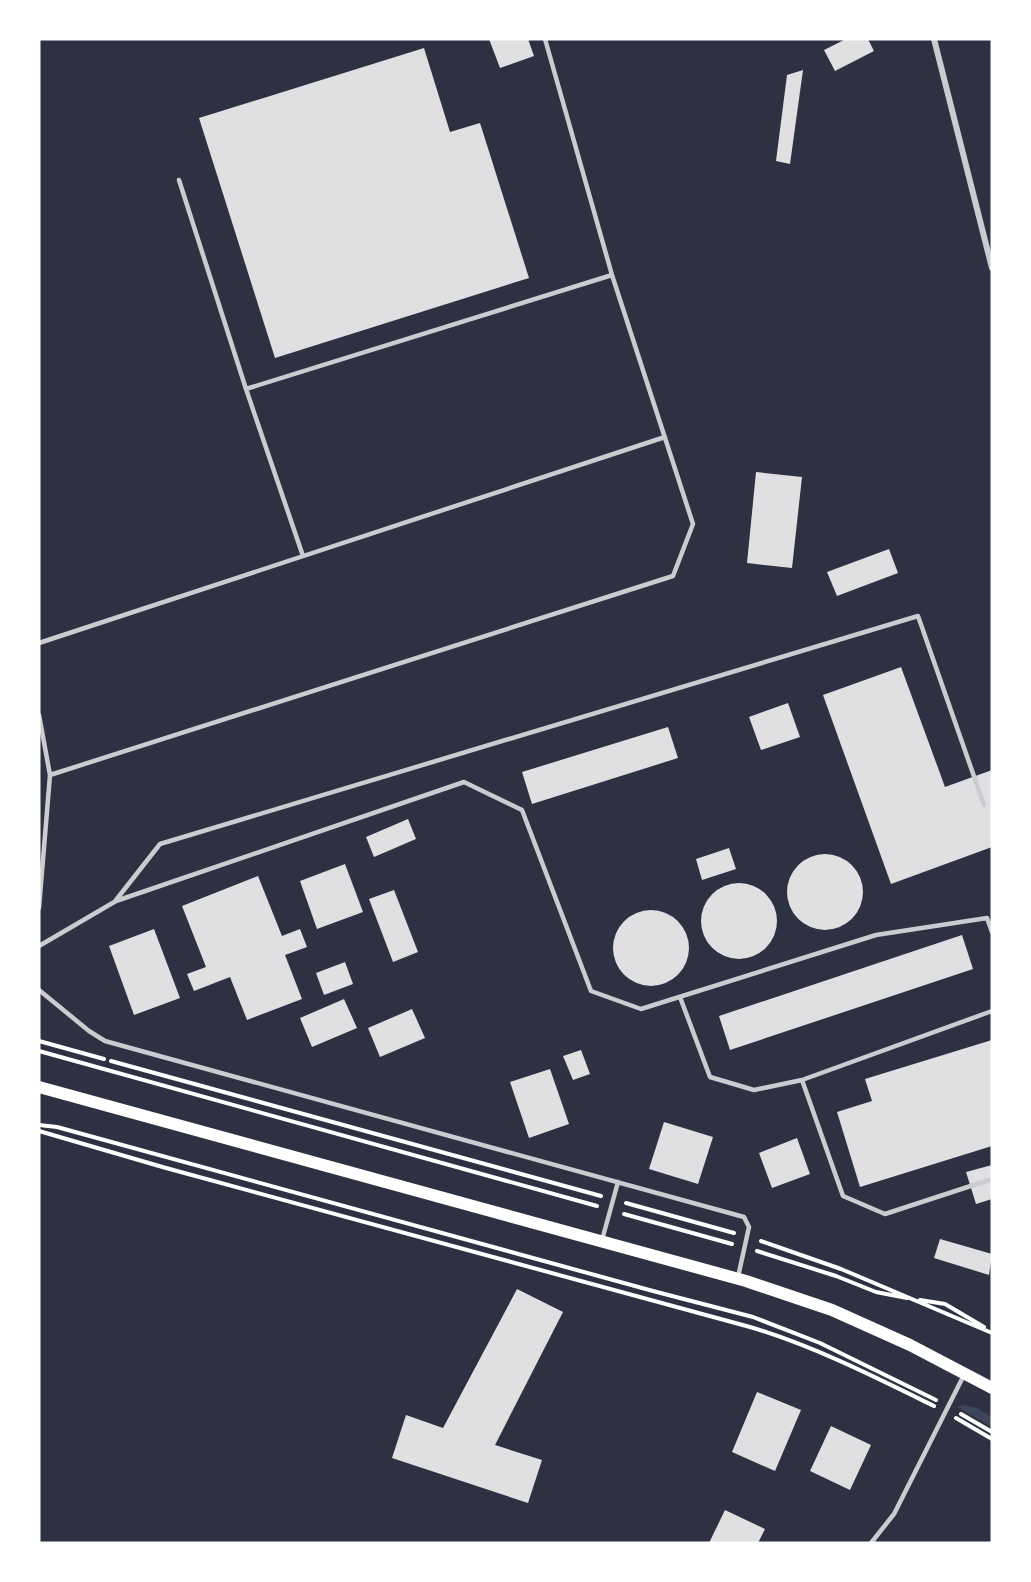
<svg xmlns="http://www.w3.org/2000/svg" width="1031" height="1582" viewBox="0 0 1031 1582" font-family="'IBM Plex Sans',sans-serif">
	<style>
		.green { fill: #3c4559 }
		.building { fill: #e0e0e3 }
		.lines { fill: none; stroke-linecap: round; stroke-linejoin: round }
		.path { stroke: #fff; stroke-width: 4 }
		.service { stroke: #caccd0; stroke-width: 4.5 }
		.minor { stroke: #caccd0; stroke-width: 6 }
		.secondary { stroke: #fff; stroke-width: 12 }
	</style>
	<rect width="100%" height="100%" fill="#2d3142"/>
	<path class="green" d="M 963,1405 L 977,1408 L 992,1417 L 992,1427 L 957,1407 Z"/>
	<path class="building" d="M 489,39 L 528,39 L 534,56 L 500,68 Z
		M 846,39 L 868,39 L 874,51 L 835,71 L 824,50 Z
		M 424,48 L 450,132 L 480,123 L 529,278 L 275,358 L 199,118 Z
		M 803,70 L 790,164 L 776,161 L 787,75 Z
		M 756,472 L 802,477 L 792,568 L 747,563 Z
		M 889,549 L 898,573 L 837,596 L 827,572 Z
		M 901,667 L 945,787 L 992,770 L 992,847 L 891,884 L 823,695 Z
		M 788,703 L 800,737 L 761,750 L 749,717 Z
		M 668,727 L 678,758 L 532,804 L 522,772 Z
		M 408,819 L 416,839 L 374,857 L 366,837 Z
		M 729,848 L 736,869 L 702,880 L 696,859 Z
		M787 892a38 38 0 1 1 76 0a38 38 0 1 1-76 0Z
		M 345,864 L 363,912 L 317,929 L 300,881 Z
		M 258,876 L 282,936 L 300,929 L 307,947 L 285,955 L 302,999 L 247,1020 L 230,977 L 194,991 L 187,974 L 206,967 L 182,906 Z
		M701 921a38 38 0 1 1 76 0a38 38 0 1 1-76 0Z
		M 394,890 L 418,952 L 393,962 L 369,899 Z
		M613 948a38 38 0 1 1 76 0a38 38 0 1 1-76 0Z
		M 154,929 L 180,998 L 134,1015 L 109,946 Z
		M 962,935 L 973,969 L 730,1050 L 719,1016 Z
		M 345,962 L 353,984 L 324,995 L 316,973 Z
		M 344,999 L 357,1028 L 312,1047 L 300,1018 Z
		M 412,1009 L 425,1038 L 380,1057 L 368,1028 Z
		M 992,1040 L 992,1146 L 860,1187 L 837,1112 L 872,1101 L 865,1079 Z
		M 581,1050 L 590,1074 L 573,1080 L 563,1056 Z
		M 550,1069 L 569,1124 L 529,1138 L 510,1082 Z
		M 664,1122 L 713,1137 L 698,1184 L 649,1169 Z
		M 797,1138 L 810,1174 L 772,1188 L 759,1153 Z
		M 992,1165 L 992,1199 L 976,1204 L 966,1172 Z
		M 940,1239 L 992,1254 L 989,1275 L 934,1258 Z
		M 517,1289 L 563,1312 L 495,1445 L 542,1460 L 528,1503 L 392,1458 L 406,1415 L 443,1428 Z
		M 757,1392 L 801,1410 L 775,1471 L 732,1452 Z
		M 831,1426 L 871,1445 L 850,1490 L 810,1471 Z
		M 725,1510 L 765,1529 L 758,1543 L 709,1543 Z"/>
	<g class="lines">
		<path class="path" d="M 39,1041 L 104,1059
			M 39,1051 L 597,1206
			M 111,1061 L 601,1196
			M 39,1125 L 57,1127 L 653,1291 L 753,1317 L 820,1343 L 936,1400
			M 39,1131 L 166,1168 L 750,1327 C 814,1346 875,1377 934,1406
			M 626,1203 L 734,1233
			M 624,1214 L 732,1244
			M 761,1241 L 841,1269 L 992,1333
			M 757,1251 L 836,1276 L 876,1292 L 907,1298
			M 920,1300 L 945,1304 L 984,1327
			M 961,1414 L 992,1432
			M 956,1418 L 992,1439"/>
		<path class="service" d="M 179,180 L 246,389 L 303,556
			M 246,389 L 612,275
			M 39,643 L 665,437
			M 39,715 L 50,775 L 39,908
			M 50,775 L 673,576 L 693,524 L 612,275 L 545,39
			M 116,900 L 160,844 L 918,616 L 984,805
			M 39,946 L 116,901 L 464,782 L 522,810 L 591,991 L 641,1009 L 876,935 L 987,918 L 992,932
			M 39,990 L 89,1031 L 105,1041 L 744,1217 L 749,1227 L 738,1277
			M 680,997 L 710,1077 L 754,1090 L 802,1080 L 992,1011
			M 802,1080 L 843,1196 L 885,1214 L 992,1179
			M 602,1240 L 618,1182
			M 871,1543 L 894,1514 L 964,1375"/>
		<path class="minor" d="M 934,39 L 992,268"/>
		<path class="secondary" d="M 39,1087 L 746,1281 L 832,1310 L 910,1345 L 992,1388"/>
	</g>
	<rect width="1031" height="1582" fill="none" stroke="#ffffff" stroke-width="81"/>
</svg>
